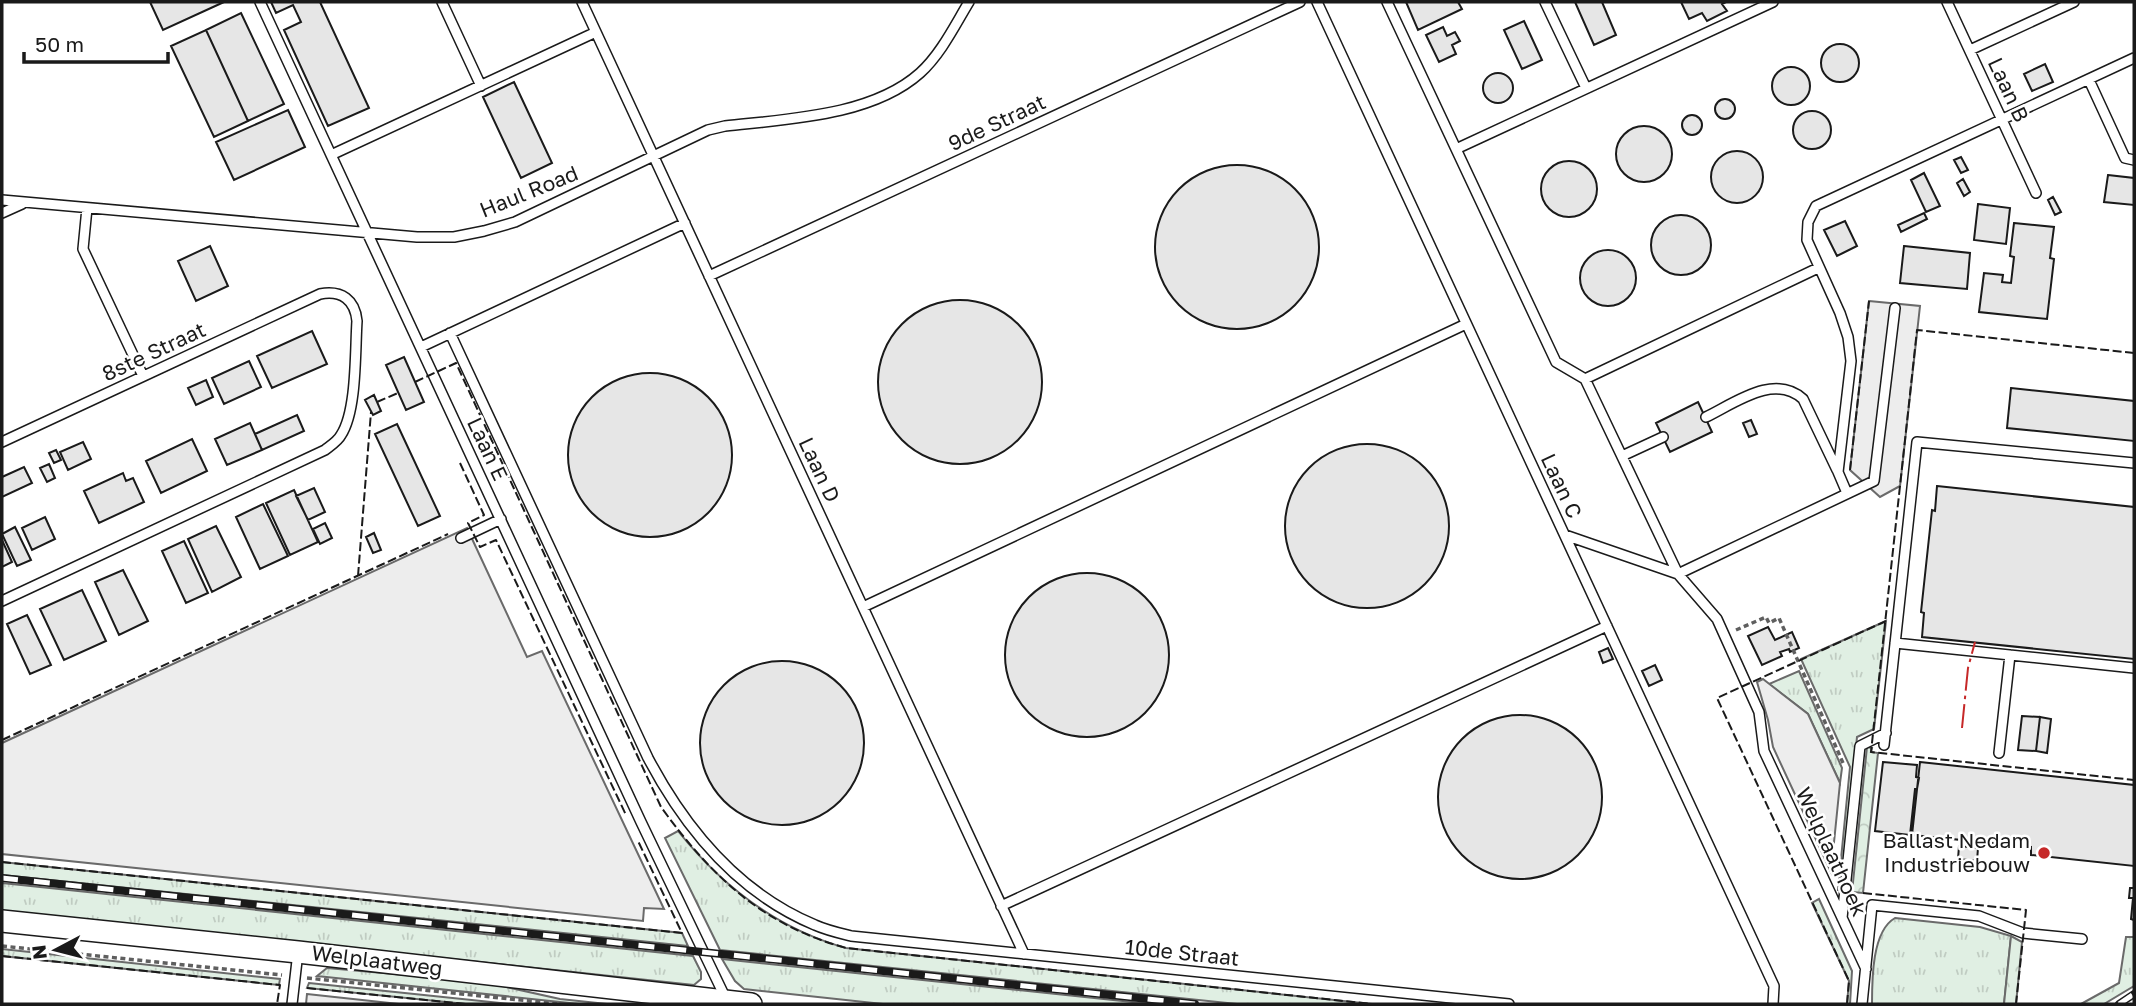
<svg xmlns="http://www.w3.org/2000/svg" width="2136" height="1006" viewBox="0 0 2136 1006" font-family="'Golos Text',sans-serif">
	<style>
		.grass { fill: url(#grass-tufts); stroke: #6a6a6a; stroke-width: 2 }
		.forest { fill: url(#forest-crowns); stroke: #6a6a6a; stroke-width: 2 }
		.parking { fill: #ededed; stroke: #6a6a6a; stroke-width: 2 }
		.building { fill: #e6e6e6; stroke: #1a1a1a; stroke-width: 2 }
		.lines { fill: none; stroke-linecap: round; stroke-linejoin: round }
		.service-casing { stroke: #1a1a1a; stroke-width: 12 }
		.tertiary-casing { stroke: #1a1a1a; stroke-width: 24 }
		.path { stroke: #5f5f5f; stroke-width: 3.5; stroke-dasharray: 5 3.5; stroke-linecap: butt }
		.service { stroke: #fff; stroke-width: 9 }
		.tertiary { stroke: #fff; stroke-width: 21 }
		.rail-casing { stroke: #1a1a1a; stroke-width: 8 }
		.rail { stroke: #fff; stroke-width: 5; stroke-dasharray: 16; stroke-linecap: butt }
		.fence { stroke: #1a1a1a; stroke-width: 2; stroke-dasharray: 9 3.5; stroke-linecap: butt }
		.power { stroke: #c62828; stroke-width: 2; stroke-dasharray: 24 5 3.5 5; stroke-linecap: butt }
		.poi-dot { fill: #c62828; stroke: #fff; stroke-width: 2.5 }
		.labels { text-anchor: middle; stroke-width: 5; stroke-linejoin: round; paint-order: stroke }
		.street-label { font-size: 21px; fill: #1a1a1a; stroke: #fff }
		.poi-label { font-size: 21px; fill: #1a1a1a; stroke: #fff; text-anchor: end }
	</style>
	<defs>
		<pattern id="grass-tufts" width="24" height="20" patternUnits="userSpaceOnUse" patternTransform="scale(1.75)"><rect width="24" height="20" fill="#e0efe3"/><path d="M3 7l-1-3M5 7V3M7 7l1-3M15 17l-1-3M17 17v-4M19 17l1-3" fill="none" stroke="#c0ccc2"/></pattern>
		<pattern id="forest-crowns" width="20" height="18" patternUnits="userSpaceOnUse" patternTransform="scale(1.75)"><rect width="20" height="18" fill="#e0efe3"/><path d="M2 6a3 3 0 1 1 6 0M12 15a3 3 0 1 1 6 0" fill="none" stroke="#c0ccc2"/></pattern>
	</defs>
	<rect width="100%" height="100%" fill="#fff"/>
	<path class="grass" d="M 1886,621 L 1874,729 L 1857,737 L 1842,890 L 1838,890 L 1850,767 L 1801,659 Z
		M 1799,671 L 1842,768 L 1840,783 L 1808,714 L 1769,684 Z
		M 678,831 C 722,886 778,929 846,948 L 1372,1004 L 1237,1004 L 720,950 L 665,838 Z
		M 2,862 L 682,933 L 688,946 L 2,875 Z
		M 2,883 L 693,956 L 701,972 L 701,979 L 694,985 L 2,911 Z
		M 1819,899 L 1852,971 L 1850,1004 L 1847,1004 L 1849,981 L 1812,903 Z
		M 1895,918 L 1980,927 L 2011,936 L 2004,1004 L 1872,1004 C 1872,979 1872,931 1895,918 Z
		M 2126,937 L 2134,937 L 2134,986 L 2104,1004 L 2081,1004 L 2119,983 Z
		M 2,949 L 280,979 L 279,985 L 2,956 Z
		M 722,959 L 1151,1004 L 883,1004 L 744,989 L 735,981 Z
		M 327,968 L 484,982 L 560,999 L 607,1004 L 579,1004 L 317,976 Z
		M 309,983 L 511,1004 L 466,1004 L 307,988 Z"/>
	<path class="forest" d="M 1867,747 L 1872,748 L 1871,752 L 1878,753 L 1863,893 L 1852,892 Z
		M 2011,936 L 2022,942 L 2016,1004 L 2004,1004 Z"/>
	<path class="parking" d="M 1869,301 L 1920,306 L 1900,486 L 1880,497 L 1850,470 Z
		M 467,528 L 527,657 L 542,651 L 664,909 L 644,908 L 643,921 L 2,854 L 2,743 Z
		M 1763,679 L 1808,714 L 1840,783 L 1831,872 L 1773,747 L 1768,720 L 1757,682 Z
		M 307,994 L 399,1004 L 306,1004 Z"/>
	<path class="building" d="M 150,2 L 224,2 L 163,30 Z
		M 271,2 L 320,2 L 369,108 L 328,126 L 284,30 L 301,22 L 293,5 L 276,13 Z
		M 1406,2 L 1458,2 L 1462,9 L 1418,30 Z
		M 1575,2 L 1602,2 L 1616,35 L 1594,45 Z
		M 1681,2 L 1726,2 L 1722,4 L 1727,11 L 1707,21 L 1702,13 L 1689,19 Z
		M 241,13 L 284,104 L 248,121 L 206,30 Z
		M 1524,21 L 1542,60 L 1522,69 L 1504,30 Z
		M 1443,27 L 1447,36 L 1455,32 L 1460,41 L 1452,45 L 1456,54 L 1439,62 L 1426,35 Z
		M 206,30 L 248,121 L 214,137 L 171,46 Z
		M1821 63a19 19 0 1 1 38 0a19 19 0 1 1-38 0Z
		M 2045,64 L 2053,82 L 2032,91 L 2024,74 Z
		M1772 86a19 19 0 1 1 38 0a19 19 0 1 1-38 0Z
		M1483 88a15 15 0 1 1 30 0a15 15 0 1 1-30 0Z
		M 514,82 L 552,163 L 521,178 L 483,97 Z
		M1715 109a10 10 0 1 1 20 0a10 10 0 1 1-20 0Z
		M 288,110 L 305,147 L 234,180 L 216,142 Z
		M1793 130a19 19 0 1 1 38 0a19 19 0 1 1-38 0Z
		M1682 125a10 10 0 1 1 20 0a10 10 0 1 1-20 0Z
		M1616 154a28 28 0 1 1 56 0a28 28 0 1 1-56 0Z
		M1711 177a26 26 0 1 1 52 0a26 26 0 1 1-52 0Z
		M 1961,157 L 1968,170 L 1961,173 L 1954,160 Z
		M1541 189a28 28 0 1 1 56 0a28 28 0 1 1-56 0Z
		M1155 247a82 82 0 1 1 164 0a82 82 0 1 1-164 0Z
		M 1924,173 L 1940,206 L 1926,212 L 1911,180 Z
		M 2108,175 L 2134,178 L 2134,205 L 2104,202 Z
		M 1963,179 L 1970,192 L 1964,196 L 1957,183 Z
		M 2053,197 L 2061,212 L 2055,215 L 2048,200 Z
		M 1978,204 L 2010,208 L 2006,244 L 1974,240 Z
		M 1924,213 L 1927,219 L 1901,232 L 1898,225 Z
		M1651 245a30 30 0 1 1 60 0a30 30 0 1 1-60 0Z
		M 1845,221 L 1857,246 L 1837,256 L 1824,230 Z
		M 2014,223 L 2054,227 L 2050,258 L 2054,259 L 2047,319 L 1979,312 L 1984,273 L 2003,275 L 2002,282 L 2011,283 L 2014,257 L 2010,256 Z
		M 210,246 L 228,286 L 196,301 L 178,261 Z
		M 1904,246 L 1970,253 L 1967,289 L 1900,283 Z
		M1580 278a28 28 0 1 1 56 0a28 28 0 1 1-56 0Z
		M878 382a82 82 0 1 1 164 0a82 82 0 1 1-164 0Z
		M 312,331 L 327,364 L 272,388 L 257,356 Z
		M 404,357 L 424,402 L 406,410 L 386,365 Z
		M 249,361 L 261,387 L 224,404 L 212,378 Z
		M568 455a82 82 0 1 1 164 0a82 82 0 1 1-164 0Z
		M 206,380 L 213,397 L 196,405 L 188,388 Z
		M 2011,388 L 2134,401 L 2134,441 L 2007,428 Z
		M 374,395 L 381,411 L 373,415 L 365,400 Z
		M 1698,402 L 1712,432 L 1670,452 L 1656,423 Z
		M 297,415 L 304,431 L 262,450 L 255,434 Z
		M 1751,420 L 1757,434 L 1749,437 L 1743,423 Z
		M 250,423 L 262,450 L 227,465 L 215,439 Z
		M 397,424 L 440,516 L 418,526 L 375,434 Z
		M 192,439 L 207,471 L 161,493 L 146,461 Z
		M 83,442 L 91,459 L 68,470 L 60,452 Z
		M1285 526a82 82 0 1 1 164 0a82 82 0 1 1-164 0Z
		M 56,450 L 61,460 L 54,463 L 49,453 Z
		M 49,464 L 55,478 L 47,482 L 40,468 Z
		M 24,467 L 32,483 L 2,497 L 2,477 Z
		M 123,473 L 126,481 L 133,478 L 144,502 L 99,523 L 84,491 Z
		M 1937,486 L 2134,507 L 2134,659 L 1922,637 L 1924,613 L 1921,612 L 1932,510 L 1935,511 Z
		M 314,488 L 325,512 L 308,520 L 296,496 Z
		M 294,490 L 318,542 L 290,555 L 266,503 Z
		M 263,504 L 288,556 L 260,569 L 236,517 Z
		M 45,517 L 55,539 L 32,550 L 22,528 Z
		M 325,523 L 332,538 L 320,544 L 313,529 Z
		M 216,526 L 241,577 L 212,592 L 188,539 Z
		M 15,527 L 31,560 L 17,566 L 2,534 Z
		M 374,533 L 381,550 L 373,553 L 366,537 Z
		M 2,540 L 12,562 L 2,567 Z
		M 184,541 L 208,593 L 186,603 L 162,551 Z
		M 123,570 L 148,621 L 119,635 L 95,582 Z
		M1005 655a82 82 0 1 1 164 0a82 82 0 1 1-164 0Z
		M 82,590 L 106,641 L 64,660 L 40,609 Z
		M 27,615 L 51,665 L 30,674 L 7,624 Z
		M 1768,627 L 1775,640 L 1792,632 L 1799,648 L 1790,652 L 1789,649 L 1780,652 L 1782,656 L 1762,665 L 1748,636 Z
		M 1608,648 L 1613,659 L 1603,663 L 1599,652 Z
		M700 743a82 82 0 1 1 164 0a82 82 0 1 1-164 0Z
		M 1655,665 L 1662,680 L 1649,686 L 1642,671 Z
		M1438 797a82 82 0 1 1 164 0a82 82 0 1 1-164 0Z
		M 2022,716 L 2040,717 L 2036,751 L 2018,750 Z
		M 2040,717 L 2051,719 L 2047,753 L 2036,751 Z
		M 1883,762 L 1917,765 L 1916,777 L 1919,778 L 1917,789 L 1915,789 L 1910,835 L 1875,831 Z
		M 1920,762 L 2134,785 L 2134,866 L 2031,855 L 2031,847 L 1912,835 Z
		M 1959,846 L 1978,848 L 1977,861 L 1958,859 Z
		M 2134,883 L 2134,920 L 2131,919 L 2133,898 L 2129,898 L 2130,888 L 2134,888 Z"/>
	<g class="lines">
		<g class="service-casing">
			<path id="service" d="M 260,2 L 641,822 L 726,999
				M 442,2 L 481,86
				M 582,2 L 1024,954
				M 1317,2 L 1774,986 L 1773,1004
				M 1387,2 L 1556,362 L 1585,379 L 1678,574 L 1717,619 L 1759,712 L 1764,751 L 1866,969
				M 1545,2 L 1586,88
				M 1947,2 L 2036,193
				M 1970,50 L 2074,2
				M 2089,80 L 2125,158 L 2134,160
				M 1456,149 L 1773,2
				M 331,155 L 596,32
				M 2,200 L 417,237 L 454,237 L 484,231 L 515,222 L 708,130 L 725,126 C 788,119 872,116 920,73 C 941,54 955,25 969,2
				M 87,208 L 83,249 L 143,376
				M 2,213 L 22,204
				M 709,276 L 1300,2
				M 450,333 L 648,758 C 686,830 738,893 815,925 C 826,930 839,933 851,936 L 1509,1004
				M 421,347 L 685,223
				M 1585,379 L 1818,268
				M 1706,417 C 1735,403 1774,373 1803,399 L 1837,470
				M 2,442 L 320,294 C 342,290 355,300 357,321 C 355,351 357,411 341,435 C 338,441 330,446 325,450 L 2,601
				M 1622,456 L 1663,437
				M 1847,493 L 1838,472 L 1851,361 L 1848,337 L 1840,313 L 1807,240 L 1808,222 L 1816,206 L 2134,58
				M 1565,535 L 1678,574 L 1874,481 L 1895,308
				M 461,538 L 501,519
				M 863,607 L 1466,324
				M 1895,643 L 2134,668
				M 1884,745 L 1917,442 L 2134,463
				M 1999,753 L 2010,655
				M 1001,906 L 1607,626
				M 1842,918 L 1860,746 L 1886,733
				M 292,1004 L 298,952
				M 1862,1004 L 1872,905 L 1979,916 L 2023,933 L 2082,939"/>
		</g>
		<g class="tertiary-casing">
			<path id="tertiary" d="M 2,921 L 298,952 L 751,1004"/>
		</g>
		<path class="path" d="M 1736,630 L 1766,617 L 1769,623 L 1779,618 L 1843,763
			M 2,946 L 282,975
			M 307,978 L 559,1004"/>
		<use href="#service" class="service"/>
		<use href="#tertiary" class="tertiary"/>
		<g class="rail-casing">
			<path id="rail" d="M 2,878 L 1195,1004
				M 2119,1004 L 2134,994"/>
		</g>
		<use href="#rail" class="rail"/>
		<path class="fence" d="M 2134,353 L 1917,330 L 1871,752 L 2134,780
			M 415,382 L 456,363 L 661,807 C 711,876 762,925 846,948 L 1372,1004
			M 377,402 L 398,393
			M 460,463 L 484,515 L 468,523 L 480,547 L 496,540 L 626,815
			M 1850,470 L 1869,301
			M 358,576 L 371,412
			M 2,740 L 448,534
			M 2,862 L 682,933 L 638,841
			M 1863,893 L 2026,910 L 2016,1004
			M 2,956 L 280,985 L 277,1004
			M 307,988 L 466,1004
			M 1847,1004 L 1849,981 L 1717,698 L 1886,621"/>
		<path class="power" d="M 1962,728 L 1968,668 L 1975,642"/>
	</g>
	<circle class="poi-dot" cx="2044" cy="853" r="7"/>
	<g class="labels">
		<g class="street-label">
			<text transform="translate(2008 90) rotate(65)" y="7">Laan B</text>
			<text transform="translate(997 123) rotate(-25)" y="7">9de Straat</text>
			<text transform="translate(529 192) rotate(-22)" y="7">Haul Road</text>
			<text transform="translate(154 352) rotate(-25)" y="7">8ste Straat</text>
			<text transform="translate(487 449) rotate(65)" y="7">Laan E</text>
			<text transform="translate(819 470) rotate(65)" y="7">Laan D</text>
			<text transform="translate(1561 486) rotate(65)" y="7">Laan C</text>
			<text transform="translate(1831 852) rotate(65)" y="7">Welplaathoek</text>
			<text transform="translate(1182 953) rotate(6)" y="7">10de Straat</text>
			<text transform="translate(377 961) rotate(7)" y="7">Welplaatweg</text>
		</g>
		<g class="poi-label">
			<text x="2030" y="848">Ballast Nedam<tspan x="2030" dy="24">Industriebouw</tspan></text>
		</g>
	</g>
	<rect width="2136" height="1006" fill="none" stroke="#1a1a1a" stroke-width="7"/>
	<g transform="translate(56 950) rotate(263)" stroke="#ffffff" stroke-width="5" paint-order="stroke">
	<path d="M0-5L12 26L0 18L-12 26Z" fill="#1a1a1a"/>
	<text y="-10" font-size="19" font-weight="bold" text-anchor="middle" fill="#1a1a1a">N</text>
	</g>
	<path d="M24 52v10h144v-10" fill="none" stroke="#1a1a1a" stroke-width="3.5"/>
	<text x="35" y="52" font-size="21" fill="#1a1a1a" stroke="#ffffff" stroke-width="5" paint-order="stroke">50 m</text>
</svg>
